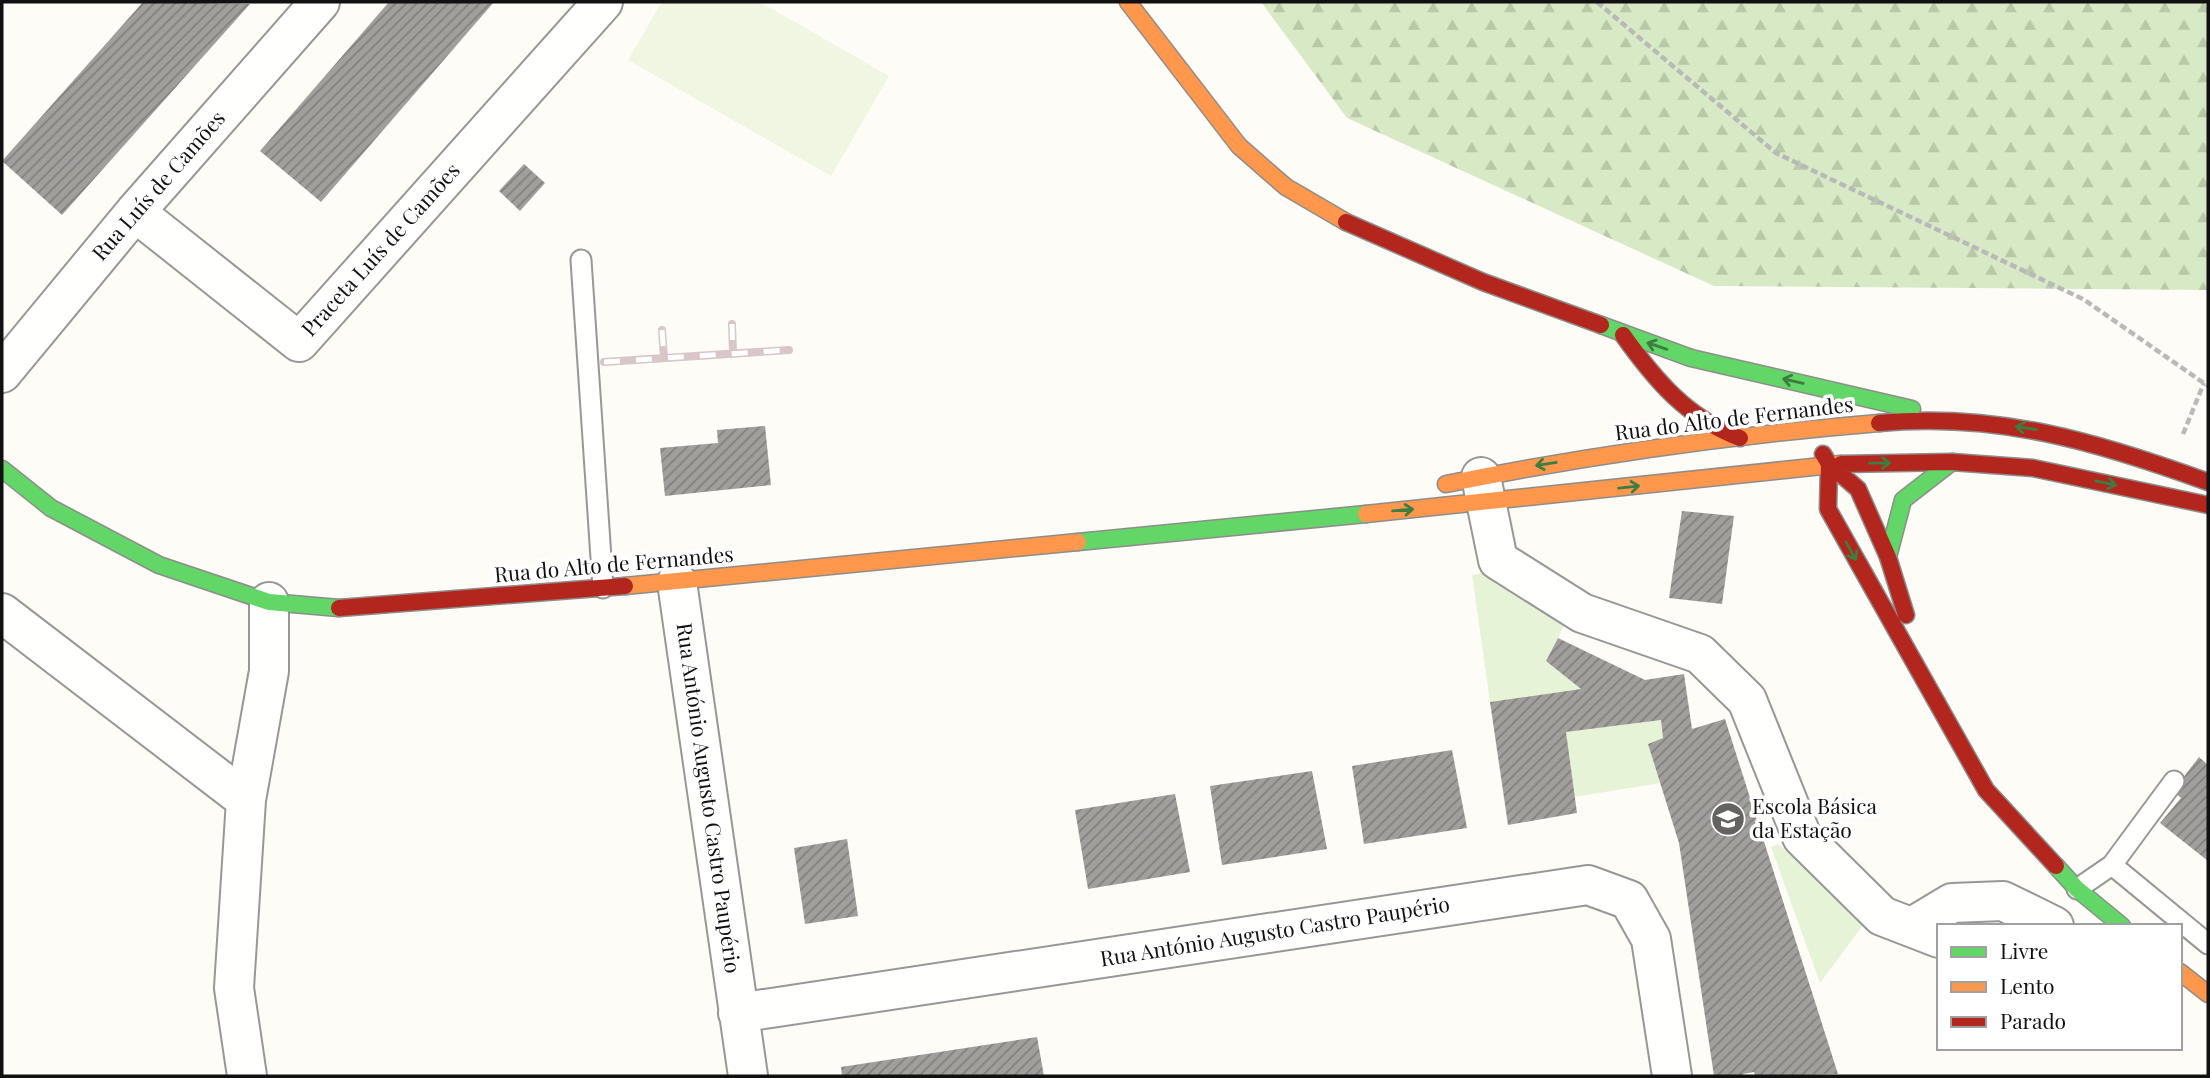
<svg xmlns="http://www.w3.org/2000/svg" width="2210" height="1078" viewBox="0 0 2210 1078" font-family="'Playfair Display',serif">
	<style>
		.forest { fill: url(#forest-firs) }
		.park { fill: #e7f3d7 }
		.pitch { fill: #f0f6e1 }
		.building { fill: url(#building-hatch) }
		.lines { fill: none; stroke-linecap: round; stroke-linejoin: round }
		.lane-casing { stroke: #979795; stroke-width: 23 }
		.street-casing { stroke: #979795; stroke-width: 42 }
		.fast-casing { stroke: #8e8d8b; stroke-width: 19 }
		.slow-casing { stroke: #8e8d8b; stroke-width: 19 }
		.jam-casing { stroke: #8e8d8b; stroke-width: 19 }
		.path { stroke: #b9b9b8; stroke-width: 4.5; stroke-dasharray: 7 3.5; stroke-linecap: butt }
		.lane { stroke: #fffffe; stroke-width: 19 }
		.street { stroke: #fffffe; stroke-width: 38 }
		.fast { stroke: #63d668; stroke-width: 16 }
		.slow { stroke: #ff974d; stroke-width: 16 }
		.jam { stroke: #b3261e; stroke-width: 16 }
		.rail-casing { stroke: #d9c6c7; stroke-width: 8 }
		.rail { stroke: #fff; stroke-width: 5; stroke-dasharray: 16; stroke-linecap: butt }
		.oneway { stroke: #3e7d41 }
		.labels { text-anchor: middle; stroke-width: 7; stroke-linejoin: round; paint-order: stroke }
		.street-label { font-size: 21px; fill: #111; stroke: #fff }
		.poi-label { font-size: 21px; fill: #111; stroke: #fff; text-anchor: start }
	</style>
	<defs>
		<pattern id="forest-firs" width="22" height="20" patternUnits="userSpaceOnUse" patternTransform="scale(1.75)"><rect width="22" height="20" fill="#d8eac5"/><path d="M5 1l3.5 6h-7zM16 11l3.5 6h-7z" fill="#b8c8a8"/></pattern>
		<pattern id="building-hatch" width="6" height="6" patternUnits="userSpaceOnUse" patternTransform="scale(1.75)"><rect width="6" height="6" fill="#a19f9c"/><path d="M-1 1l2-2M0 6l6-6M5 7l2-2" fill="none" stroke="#82807e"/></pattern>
	</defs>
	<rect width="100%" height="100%" fill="#fdfcf7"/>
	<path class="forest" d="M 1261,2 L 2208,2 L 2208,290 L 1714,286 L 1347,118 Z"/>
	<path class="park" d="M 1501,569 L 1571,612 L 1546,661 L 1581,689 L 1490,702 L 1472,575 Z
		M 1661,720 L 1663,738 L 1648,744 L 1660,783 L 1574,797 L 1566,732 Z
		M 1778,844 L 1866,921 L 1820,983 L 1771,847 Z"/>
	<path class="pitch" d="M 662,2 L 760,2 L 889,76 L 831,176 L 628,60 Z"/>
	<path class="building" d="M 143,2 L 250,4 L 62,215 L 2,161 Z
		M 389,2 L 494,2 L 321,202 L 260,151 Z
		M 524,164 L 545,183 L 520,211 L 499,191 Z
		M 765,426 L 771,485 L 665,496 L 660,448 L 718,443 L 717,430 Z
		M 1682,511 L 1734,516 L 1722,604 L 1669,598 Z
		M 1558,638 L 1645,680 L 1684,674 L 1692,729 L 1725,719 L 1838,1074 L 1755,1076 L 1754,1072 L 1743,1074 L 1743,1076 L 1714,1076 L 1679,843 L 1648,744 L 1663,738 L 1661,720 L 1566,732 L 1577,813 L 1508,825 L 1490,702 L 1581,689 L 1546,661 Z
		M 1452,750 L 1467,828 L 1364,844 L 1352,766 Z
		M 2199,757 L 2208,765 L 2208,861 L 2160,823 L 2181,798 L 2173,791 Z
		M 1312,771 L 1327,849 L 1222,865 L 1210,786 Z
		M 1175,794 L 1190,872 L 1088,889 L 1075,810 Z
		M 847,839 L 858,916 L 805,924 L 794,848 Z
		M 1037,1037 L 1044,1076 L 842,1076 L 841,1067 Z"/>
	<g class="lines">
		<g class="lane-casing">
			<path id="lane" d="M 581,260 L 603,588
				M 2112,865 L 2174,781
				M 2077,889 L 2112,865 L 2208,944"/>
		</g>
		<g class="street-casing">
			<path id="street" d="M 135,212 L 299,342 L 603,2
				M 2,373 L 135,212 L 320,2
				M 1481,477 L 1498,560 L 1582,613 L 1700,654 L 1747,700 L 1802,837 L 1882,916 L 1939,938
				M 677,582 L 748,1076
				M 2,613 L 246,800
				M 1912,927 L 1952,903 L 2003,901 L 2054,926
				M 738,1013 L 1588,885 L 1629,900 L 1651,939 L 1672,1076
				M 247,1076 L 234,988 L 246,800 L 269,671 L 269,602"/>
		</g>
		<g class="fast-casing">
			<path id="fast" d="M 1601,325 L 1691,358 L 1912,409
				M 2,469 L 51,508 L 159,565 L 269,602 L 339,608
				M 1078,542 L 1366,514
				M 1888,557 L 1903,500 L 1952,462
				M 2056,866 L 2077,889 L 2122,926"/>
		</g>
		<g class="slow-casing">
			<path id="slow" d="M 1128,2 L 1239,146 L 1286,187 L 1346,222
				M 1446,484 C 1590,455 1733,435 1879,423
				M 1366,514 L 1841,464
				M 625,586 L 1078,542
				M 2180,972 L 2208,994"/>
		</g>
		<g class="jam-casing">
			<path id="jam" d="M 1346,222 L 1483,282 L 1601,325
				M 1623,335 C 1655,380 1687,418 1740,438
				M 1879,423 C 1998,412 2098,442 2208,482
				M 1823,454 L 1829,464 L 1858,489 L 1888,557 L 1906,615
				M 1829,464 L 1828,509 L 1986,790 L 2056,866
				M 1841,464 L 1952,462 L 2033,468 L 2208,505
				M 339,608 L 625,586"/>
		</g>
		<path class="path" d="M 1597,2 L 1776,153 L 2083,299 L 2208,386
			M 2183,434 L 2204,383"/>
		<use href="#lane" class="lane"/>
		<use href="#street" class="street"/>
		<use href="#fast" class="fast"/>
		<use href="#slow" class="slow"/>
		<use href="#jam" class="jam"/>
		<g class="rail-casing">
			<path id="rail" d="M 732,324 L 733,354
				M 662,330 L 664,358
				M 604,362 L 789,350"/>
		</g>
		<use href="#rail" class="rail"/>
	</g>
	<defs><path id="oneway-shaft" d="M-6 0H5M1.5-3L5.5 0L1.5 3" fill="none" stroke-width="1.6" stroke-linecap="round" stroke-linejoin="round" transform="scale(1.75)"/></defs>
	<g class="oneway">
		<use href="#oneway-shaft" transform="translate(1657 346) rotate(-161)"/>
		<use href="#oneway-shaft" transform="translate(1793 381) rotate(-167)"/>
		<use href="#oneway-shaft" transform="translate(2026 428) rotate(-171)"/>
		<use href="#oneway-shaft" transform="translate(1880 463) rotate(-1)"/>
		<use href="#oneway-shaft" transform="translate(1546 464) rotate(171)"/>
		<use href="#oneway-shaft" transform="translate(2106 483) rotate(12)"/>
		<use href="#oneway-shaft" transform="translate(1629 487) rotate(-6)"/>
		<use href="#oneway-shaft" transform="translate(1403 510) rotate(-5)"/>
		<use href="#oneway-shaft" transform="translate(1851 551) rotate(61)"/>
	</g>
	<defs>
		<g id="school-disc" transform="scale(1.75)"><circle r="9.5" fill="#646362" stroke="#fff"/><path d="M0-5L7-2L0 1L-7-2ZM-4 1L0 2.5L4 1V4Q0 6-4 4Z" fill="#fff"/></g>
	</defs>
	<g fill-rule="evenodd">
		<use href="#school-disc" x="1728" y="819"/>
	</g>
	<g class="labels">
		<g class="street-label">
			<text transform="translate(159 186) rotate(-49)" y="7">Rua Luís de Camões</text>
			<text transform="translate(381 250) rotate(-48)" y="7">Praceta Luís de Camões</text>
			<text transform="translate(1734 419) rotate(-7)" y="7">Rua do Alto de Fernandes</text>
			<text transform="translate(614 565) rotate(-5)" y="7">Rua do Alto de Fernandes</text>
			<text transform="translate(708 798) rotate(82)" y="7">Rua António Augusto Castro Paupério</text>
			<text transform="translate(1275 932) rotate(-9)" y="7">Rua António Augusto Castro Paupério</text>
		</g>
		<g class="poi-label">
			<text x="1752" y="814">Escola Básica<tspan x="1752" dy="24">da Estação</tspan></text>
		</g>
	</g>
	<rect width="2210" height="1078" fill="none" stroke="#111111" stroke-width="7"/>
	<rect x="1937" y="924" width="245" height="126" fill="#ffffff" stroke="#a0a0a0" stroke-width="2"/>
	<rect x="1951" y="947" width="35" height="10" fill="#63d668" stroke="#a0a0a0" stroke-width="2"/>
	<text x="2000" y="959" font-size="21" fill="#111111">Livre</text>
	<rect x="1951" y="982" width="35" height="10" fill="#ff974d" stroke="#a0a0a0" stroke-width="2"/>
	<text x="2000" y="994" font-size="21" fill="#111111">Lento</text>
	<rect x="1951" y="1017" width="35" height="10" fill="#b3261e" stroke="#a0a0a0" stroke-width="2"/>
	<text x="2000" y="1029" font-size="21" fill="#111111">Parado</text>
</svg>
